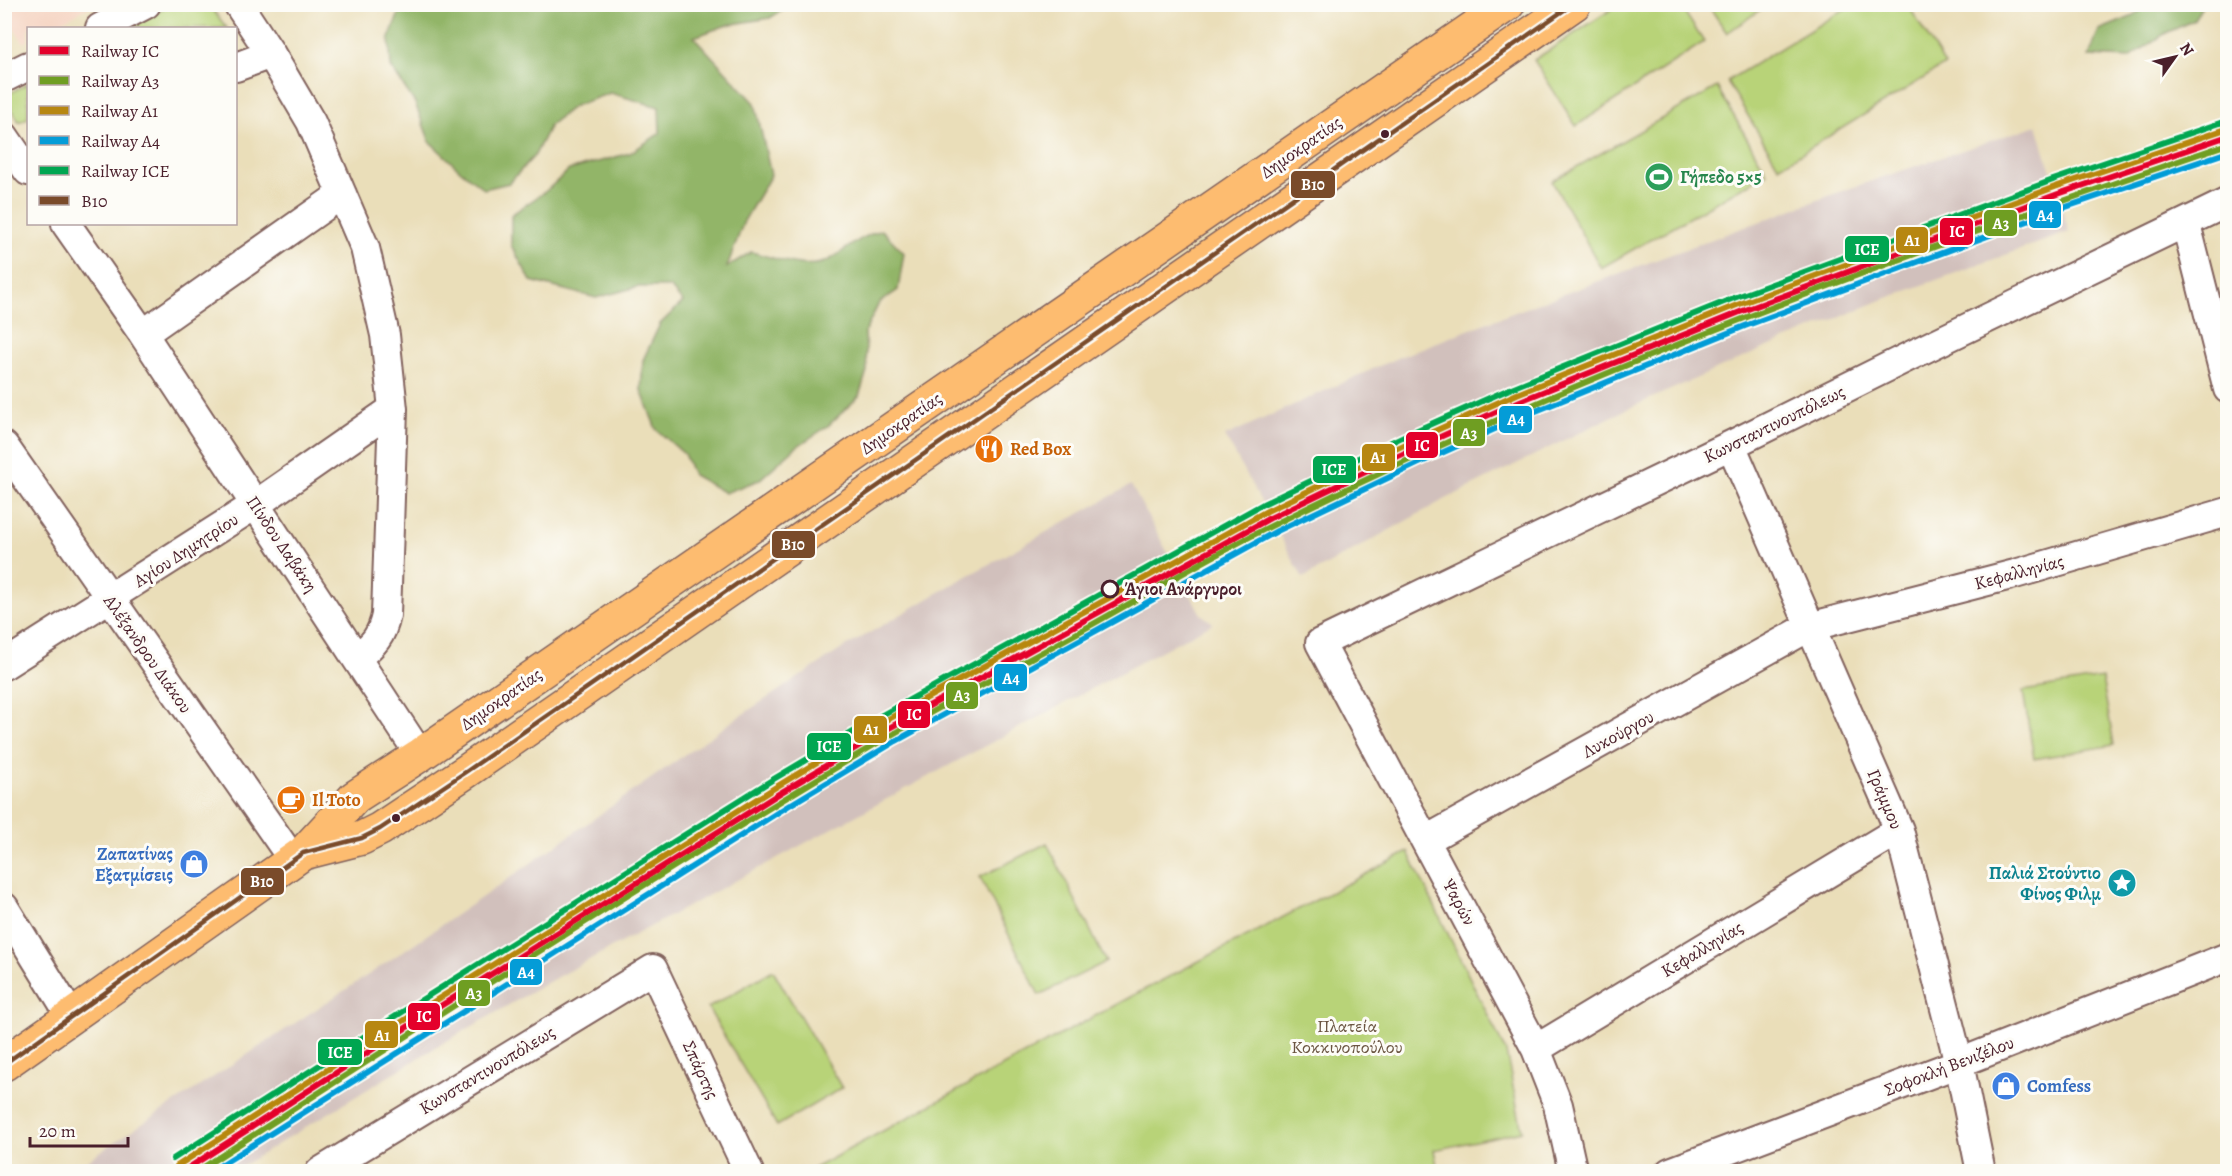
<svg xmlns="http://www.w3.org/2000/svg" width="2232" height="1176" viewBox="0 0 2232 1176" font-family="Alegreya,serif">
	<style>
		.built { fill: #f5d3c1 }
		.industrial { fill: #d1c0bc }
		.green { fill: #b8d378; stroke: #817952; stroke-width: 1.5 }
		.forest { fill: #92b568; stroke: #6e6a4a; stroke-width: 1.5 }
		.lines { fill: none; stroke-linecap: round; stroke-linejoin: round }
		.minor-casing { stroke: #82625d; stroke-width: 32 }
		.primary-casing { stroke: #82625d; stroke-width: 36 }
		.minor { stroke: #fff; stroke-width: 28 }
		.primary { stroke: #fdbc6f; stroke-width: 33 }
		.bus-1-casing { stroke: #fdfcf7; stroke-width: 9 }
		.bus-1 { stroke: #7a4b2a; stroke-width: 4.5 }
		.rail-1-casing { stroke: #fdfcf7; stroke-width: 10 }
		.rail-2-casing { stroke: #fdfcf7; stroke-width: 10 }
		.rail-3-casing { stroke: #fdfcf7; stroke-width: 10 }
		.rail-4-casing { stroke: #fdfcf7; stroke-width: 10 }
		.rail-5-casing { stroke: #fdfcf7; stroke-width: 10 }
		.rail-1 { stroke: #e4002b; stroke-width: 6 }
		.rail-2 { stroke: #6f9e22; stroke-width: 6 }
		.rail-3 { stroke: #b78711; stroke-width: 6 }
		.rail-4 { stroke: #049cd7; stroke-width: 6 }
		.rail-5 { stroke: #00a651; stroke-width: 6 }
		.bus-dot { fill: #4a1f2b; stroke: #fdfcf7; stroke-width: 2 }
		.stop-dot { fill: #fdfcf7; stroke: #4a1f2b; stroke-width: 3 }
		.labels { text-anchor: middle; stroke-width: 6; stroke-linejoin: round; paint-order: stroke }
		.street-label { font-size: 18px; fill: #4a1f2b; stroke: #fdfcf7 }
		.leisure-label { font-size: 18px; font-weight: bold; fill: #27864d; stroke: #fdfcf7; text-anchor: start }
		.food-label { font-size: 18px; font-weight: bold; fill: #c56008; stroke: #fdfcf7; text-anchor: start }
		.stop-label { font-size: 18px; font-weight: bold; fill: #4a1f2b; stroke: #fdfcf7; text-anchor: start }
		.shop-label { font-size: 18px; font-weight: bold; fill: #366cbe; stroke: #fdfcf7; text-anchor: end }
		.culture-label { font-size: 18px; font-weight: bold; fill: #0d838f; stroke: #fdfcf7; text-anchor: end }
		.park-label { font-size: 18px; fill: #6b5542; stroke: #fdfcf7 }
		.line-badge { stroke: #fdfcf7; stroke-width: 2 }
		.badge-label { font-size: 16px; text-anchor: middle; font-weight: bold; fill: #fff }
	</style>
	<rect width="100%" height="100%" fill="#fdfcf7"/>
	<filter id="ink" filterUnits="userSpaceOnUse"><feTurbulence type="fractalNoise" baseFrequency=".0167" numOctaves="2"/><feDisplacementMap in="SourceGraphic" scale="12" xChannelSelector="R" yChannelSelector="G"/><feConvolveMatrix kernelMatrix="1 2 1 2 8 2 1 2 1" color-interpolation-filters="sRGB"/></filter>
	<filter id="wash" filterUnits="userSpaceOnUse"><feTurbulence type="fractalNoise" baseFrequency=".008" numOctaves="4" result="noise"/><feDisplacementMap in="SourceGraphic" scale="24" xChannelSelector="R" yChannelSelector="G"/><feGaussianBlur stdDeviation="1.35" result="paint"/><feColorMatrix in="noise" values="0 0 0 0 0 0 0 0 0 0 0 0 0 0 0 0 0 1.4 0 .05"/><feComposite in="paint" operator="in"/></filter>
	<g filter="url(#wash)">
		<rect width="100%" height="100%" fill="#eadeb9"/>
		<path class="built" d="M 4,5 L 5,4 L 93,5 L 50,28 L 28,28 L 28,40 L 24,43 L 5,16 Z"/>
		<path class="industrial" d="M 2037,125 L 2069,232 L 1884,299 L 1756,352 L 1627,409 L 1440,502 L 1303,578 L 1225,436 L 1397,358 L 1483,324 L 1842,191 Z
			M 1131,485 L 1201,614 L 1213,623 L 559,976 L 438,1046 L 234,1171 L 71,1171 L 380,967 L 494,889 L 737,718 L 842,649 L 953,584 Z"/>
		<path class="green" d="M 172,4 L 209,5 L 227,28 L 128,28 Z
			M 1853,4 L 1908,5 L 1945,65 L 1779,167 L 1727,81 Z
			M 1618,5 L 1680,5 L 1704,42 L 1576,126 L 1534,60 Z
			M 1708,5 L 1767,5 L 1727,33 Z
			M 28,83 L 28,118 L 19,122 L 5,96 Z
			M 1717,87 L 1767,173 L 1601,268 L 1552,181 Z
			M 2102,678 L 2114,745 L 2034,759 L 2023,691 Z
			M 1047,843 L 1106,962 L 1039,995 L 980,877 Z
			M 1408,852 L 1506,1052 L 1522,1131 L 1434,1150 L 1438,1171 L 809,1171 L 1134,995 Z
			M 773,970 L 842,1088 L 777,1126 L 708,1008 Z"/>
		<path class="forest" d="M 2149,4 L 2203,5 L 2193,21 L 2166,33 L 2129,58 L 2089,56 L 2099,30 L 2131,17 Z
			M 425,5 L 790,5 L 770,18 L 727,25 L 694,37 L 755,103 L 771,175 L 744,221 L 727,267 L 751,252 C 774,257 806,272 829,260 C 847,249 861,236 882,230 L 904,253 L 898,290 L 879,303 L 865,332 L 867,371 L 859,396 L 828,426 L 795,448 L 759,480 L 725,493 L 693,475 L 684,454 L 656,429 L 641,390 L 643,360 L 660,324 L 683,302 L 670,287 L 637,287 L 596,298 L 531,281 L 511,245 L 511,215 L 546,191 L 569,170 L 630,153 L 660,133 L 659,107 L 610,93 L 574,106 L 550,125 L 535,155 L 509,183 L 484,189 L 461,171 L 430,142 L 415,103 L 391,67 L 389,38 L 400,11 Z"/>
	</g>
	<g filter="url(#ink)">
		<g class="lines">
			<g class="minor-casing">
				<path id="minor" d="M 238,4 L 271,54 L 311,122 L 365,248 L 385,335 L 393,409 L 386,615 C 382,635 374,645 357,657
					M 100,28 L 146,4
					M 236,67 L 271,54
					M 4,78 L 28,66
					M 4,136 L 28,171
					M 66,224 L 143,334 L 420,755
					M 2186,224 L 2228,389
					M 143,334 L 342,194
					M 1731,445 L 1899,830 L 1959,1063 L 1981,1172
					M 4,446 L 293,860
					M 4,665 L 255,505 L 393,409
					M 1426,840 L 1809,627 L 2015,574 L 2228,512
					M 4,907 L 71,1016
					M 1536,1049 L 1899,830
					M 320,1172 L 653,969 L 749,1172
					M 1573,1172 L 1558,1105 L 1536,1049 L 1320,643 L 1731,445 L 1926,348 L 2228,202
					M 1670,1172 L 1959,1063 L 2228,957"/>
			</g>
			<g class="primary-casing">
				<path id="primary" d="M 303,853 L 362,838 L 380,829 L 467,771 L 1574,4
					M 4,1064 L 303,853 L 355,797 L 420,755 L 1508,4"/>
			</g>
			<use href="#minor" class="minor"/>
			<use href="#primary" class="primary"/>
			<g class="bus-1-casing">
				<path id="bus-1" d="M 4,1064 L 303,853 L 362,838 L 380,829 L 467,771 L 1573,4"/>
			</g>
			<use href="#bus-1" class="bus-1"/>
			<g class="rail-1-casing">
				<path id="rail-1" d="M 182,1172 L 415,1022 L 780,793 L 889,728 L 1270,518 L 1411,450 L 1520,401 L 1740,312 L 2058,194 L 2228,136"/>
			</g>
			<g class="rail-2-casing">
				<path id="rail-2" d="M 196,1172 C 424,1025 652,876 886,738 C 949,701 1014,668 1077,633 C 1144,596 1210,556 1279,522 C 1584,370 1905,254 2228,144"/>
			</g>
			<g class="rail-3-casing">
				<path id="rail-3" d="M 177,1166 L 411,1016 L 776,787 L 885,721 L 1267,511 L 1408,443 L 1517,394 L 1737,305 L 2055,187 L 2226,129"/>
			</g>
			<g class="rail-4-casing">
				<path id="rail-4" d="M 210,1172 L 788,806 L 896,741 L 1277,531 L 1417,464 L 1526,415 L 1745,326 L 2063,208 L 2228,152"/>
			</g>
			<g class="rail-5-casing">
				<path id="rail-5" d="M 173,1159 L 407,1009 L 772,780 L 882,715 L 1263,504 L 1404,436 L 1514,387 L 1734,298 L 2053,180 L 2223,122"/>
			</g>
			<use href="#rail-1" class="rail-1"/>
			<use href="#rail-2" class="rail-2"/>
			<use href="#rail-3" class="rail-3"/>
			<use href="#rail-4" class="rail-4"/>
			<use href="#rail-5" class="rail-5"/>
		</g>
	</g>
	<defs>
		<g id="stadium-disc" transform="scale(1.5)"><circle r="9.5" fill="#2e9e5b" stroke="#fdfcf7"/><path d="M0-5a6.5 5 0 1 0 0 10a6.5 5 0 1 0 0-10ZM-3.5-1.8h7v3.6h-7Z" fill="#fff"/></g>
		<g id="restaurant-disc" transform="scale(1.5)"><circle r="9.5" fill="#e8710a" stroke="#fdfcf7"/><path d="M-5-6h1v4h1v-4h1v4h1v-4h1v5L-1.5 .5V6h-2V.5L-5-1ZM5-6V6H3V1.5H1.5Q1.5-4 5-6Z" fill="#fff"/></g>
		<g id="cafe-disc" transform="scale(1.5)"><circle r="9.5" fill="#e8710a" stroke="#fdfcf7"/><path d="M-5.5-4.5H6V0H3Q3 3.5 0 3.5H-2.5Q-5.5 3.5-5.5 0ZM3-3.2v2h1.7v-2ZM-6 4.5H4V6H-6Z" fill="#fff"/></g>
		<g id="shop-disc" transform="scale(1.5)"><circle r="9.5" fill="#3f7fe0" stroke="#fdfcf7"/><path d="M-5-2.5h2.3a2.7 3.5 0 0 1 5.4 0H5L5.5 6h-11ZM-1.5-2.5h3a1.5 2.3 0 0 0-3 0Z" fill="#fff"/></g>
		<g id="sight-disc" transform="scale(1.5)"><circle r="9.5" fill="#0f9aa8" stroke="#fdfcf7"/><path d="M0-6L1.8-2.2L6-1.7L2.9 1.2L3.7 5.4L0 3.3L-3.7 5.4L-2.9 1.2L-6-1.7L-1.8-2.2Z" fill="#fff"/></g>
	</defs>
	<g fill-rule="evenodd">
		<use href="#stadium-disc" x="1659" y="177"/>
		<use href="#restaurant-disc" x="989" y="449"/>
		<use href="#cafe-disc" x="291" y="800"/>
		<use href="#shop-disc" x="194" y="864"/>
		<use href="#sight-disc" x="2122" y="883"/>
		<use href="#shop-disc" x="2006" y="1086"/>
	</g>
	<g class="bus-dot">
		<circle cx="1385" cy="134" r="5"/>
		<circle cx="396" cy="818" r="5"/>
	</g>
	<circle class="stop-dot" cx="1110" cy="589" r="8"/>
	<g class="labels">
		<g class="street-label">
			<text transform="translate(1301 147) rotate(-35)" y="6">Δημοκρατίας</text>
			<text transform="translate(901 423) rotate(-35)" y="6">Δημοκρατίας</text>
			<text transform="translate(1774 424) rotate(-26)" y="6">Κωνσταντινουπόλεως</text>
			<text transform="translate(282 544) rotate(56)" y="6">Πίνδου Δαβάκη</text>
			<text transform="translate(186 550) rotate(-33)" y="6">Αγίου Δημητρίου</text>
			<text transform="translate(2019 572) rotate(-15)" y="6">Κεφαλληνίας</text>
			<text transform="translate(148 654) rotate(55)" y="6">Αλέξανδρου Διάκου</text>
			<text transform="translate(501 699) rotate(-35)" y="6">Δημοκρατίας</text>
			<text transform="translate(1618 734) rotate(-29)" y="6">Λυκούργου</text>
			<text transform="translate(1885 799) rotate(67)" y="6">Γράμμου</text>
			<text transform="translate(1459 902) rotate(62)" y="6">Ψαρών</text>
			<text transform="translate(1702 949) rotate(-31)" y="6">Κεφαλληνίας</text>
			<text transform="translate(1949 1066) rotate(-21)" y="6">Σοφοκλή Βενιζέλου</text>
			<text transform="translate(487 1070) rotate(-31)" y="6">Κωνσταντινουπόλεως</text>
			<text transform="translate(701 1070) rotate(65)" y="6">Σπάρτης</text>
		</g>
		<g class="leisure-label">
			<text x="1680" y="183">Γήπεδο 5×5</text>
		</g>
		<g class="food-label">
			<text x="1010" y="455">Red Box</text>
			<text x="312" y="806">Il Toto</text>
		</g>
		<g class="stop-label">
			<text x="1124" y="595">Άγιοι Ανάργυροι</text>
		</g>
		<g class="shop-label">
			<text x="173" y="860">Ζαπατίνας<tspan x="173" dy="21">Εξατμίσεις</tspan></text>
			<text x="2027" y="1092" text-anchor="start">Comfess</text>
		</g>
		<g class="culture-label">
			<text x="2101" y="879">Παλιά Στούντιο<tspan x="2101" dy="21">Φίνος Φιλμ</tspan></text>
		</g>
		<g class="park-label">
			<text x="1347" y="1032">Πλατεία<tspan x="1347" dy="21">Κοκκινοπούλου</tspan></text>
		</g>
	</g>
	<g class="line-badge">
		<rect x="1290" y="170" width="46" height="29" rx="6" fill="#7a4b2a"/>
		<rect x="2028" y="200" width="34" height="29" rx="6" fill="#049cd7"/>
		<rect x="1983" y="209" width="35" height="28" rx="6" fill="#6f9e22"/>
		<rect x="1939" y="217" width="35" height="29" rx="6" fill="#e4002b"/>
		<rect x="1895" y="226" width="34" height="28" rx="6" fill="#b78711"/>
		<rect x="1844" y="235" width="46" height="28" rx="6" fill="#00a651"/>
		<rect x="1498" y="405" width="35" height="29" rx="6" fill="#049cd7"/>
		<rect x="1452" y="418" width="34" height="29" rx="6" fill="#6f9e22"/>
		<rect x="1405" y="431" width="34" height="28" rx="6" fill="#e4002b"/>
		<rect x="1361" y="443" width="35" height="29" rx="6" fill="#b78711"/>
		<rect x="1312" y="455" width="45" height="29" rx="6" fill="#00a651"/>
		<rect x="771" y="530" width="45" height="29" rx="6" fill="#7a4b2a"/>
		<rect x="993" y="663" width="35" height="29" rx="6" fill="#049cd7"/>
		<rect x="945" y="681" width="34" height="29" rx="6" fill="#6f9e22"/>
		<rect x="897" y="700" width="34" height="29" rx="6" fill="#e4002b"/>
		<rect x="853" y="715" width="35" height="29" rx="6" fill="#b78711"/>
		<rect x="806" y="732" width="46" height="29" rx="6" fill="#00a651"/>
		<rect x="240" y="867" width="45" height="29" rx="6" fill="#7a4b2a"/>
		<rect x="509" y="958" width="34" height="28" rx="6" fill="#049cd7"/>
		<rect x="457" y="979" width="34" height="28" rx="6" fill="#6f9e22"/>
		<rect x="407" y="1002" width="34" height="29" rx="6" fill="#e4002b"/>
		<rect x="364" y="1020" width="35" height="29" rx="6" fill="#b78711"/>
		<rect x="317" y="1038" width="46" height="28" rx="6" fill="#00a651"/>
	</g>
	<g class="badge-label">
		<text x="1313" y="190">Β10</text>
		<text x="2045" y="221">A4</text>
		<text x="2001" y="229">A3</text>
		<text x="1957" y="237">IC</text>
		<text x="1912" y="246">A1</text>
		<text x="1867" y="255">ICE</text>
		<text x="1516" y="425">A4</text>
		<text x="1469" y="439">A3</text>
		<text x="1422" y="451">IC</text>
		<text x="1378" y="463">A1</text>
		<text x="1334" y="475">ICE</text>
		<text x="793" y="550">Β10</text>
		<text x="1011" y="684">A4</text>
		<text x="962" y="701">A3</text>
		<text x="914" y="720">IC</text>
		<text x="871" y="735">A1</text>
		<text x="829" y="752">ICE</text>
		<text x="262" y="887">Β10</text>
		<text x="526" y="978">A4</text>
		<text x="474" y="999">A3</text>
		<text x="424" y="1022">IC</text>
		<text x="382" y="1041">A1</text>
		<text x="340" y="1058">ICE</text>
	</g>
	<rect width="2232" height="1176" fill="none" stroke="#fdfcf7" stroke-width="24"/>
	<rect x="27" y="27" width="210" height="198" fill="#fdfcf7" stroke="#b5a4a5" stroke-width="1.5"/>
	<rect x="39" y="46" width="30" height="9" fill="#e4002b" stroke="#b5a4a5" stroke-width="1.5"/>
	<text x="81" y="57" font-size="18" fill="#4a1f2b">Railway IC</text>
	<rect x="39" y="76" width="30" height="9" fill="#6f9e22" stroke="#b5a4a5" stroke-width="1.5"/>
	<text x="81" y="87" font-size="18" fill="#4a1f2b">Railway A3</text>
	<rect x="39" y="106" width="30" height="9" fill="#b78711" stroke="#b5a4a5" stroke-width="1.5"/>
	<text x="81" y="117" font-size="18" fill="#4a1f2b">Railway A1</text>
	<rect x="39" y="136" width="30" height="9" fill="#049cd7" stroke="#b5a4a5" stroke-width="1.5"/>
	<text x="81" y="147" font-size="18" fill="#4a1f2b">Railway A4</text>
	<rect x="39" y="166" width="30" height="9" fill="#00a651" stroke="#b5a4a5" stroke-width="1.5"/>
	<text x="81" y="177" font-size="18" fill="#4a1f2b">Railway ICE</text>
	<rect x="39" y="196" width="30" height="9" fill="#7a4b2a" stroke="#b5a4a5" stroke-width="1.5"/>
	<text x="81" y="207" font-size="18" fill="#4a1f2b">Β10</text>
	<g transform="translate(2175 57) rotate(56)" stroke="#fdfcf7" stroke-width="4.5" paint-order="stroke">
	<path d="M0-4.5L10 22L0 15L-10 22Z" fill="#4a1f2b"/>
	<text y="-9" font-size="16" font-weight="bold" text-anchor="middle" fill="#4a1f2b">N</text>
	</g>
	<path d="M30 1137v9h98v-9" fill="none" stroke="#4a1f2b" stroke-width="3"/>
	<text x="39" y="1137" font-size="18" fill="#4a1f2b" stroke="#fdfcf7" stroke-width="4.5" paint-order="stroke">20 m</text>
</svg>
